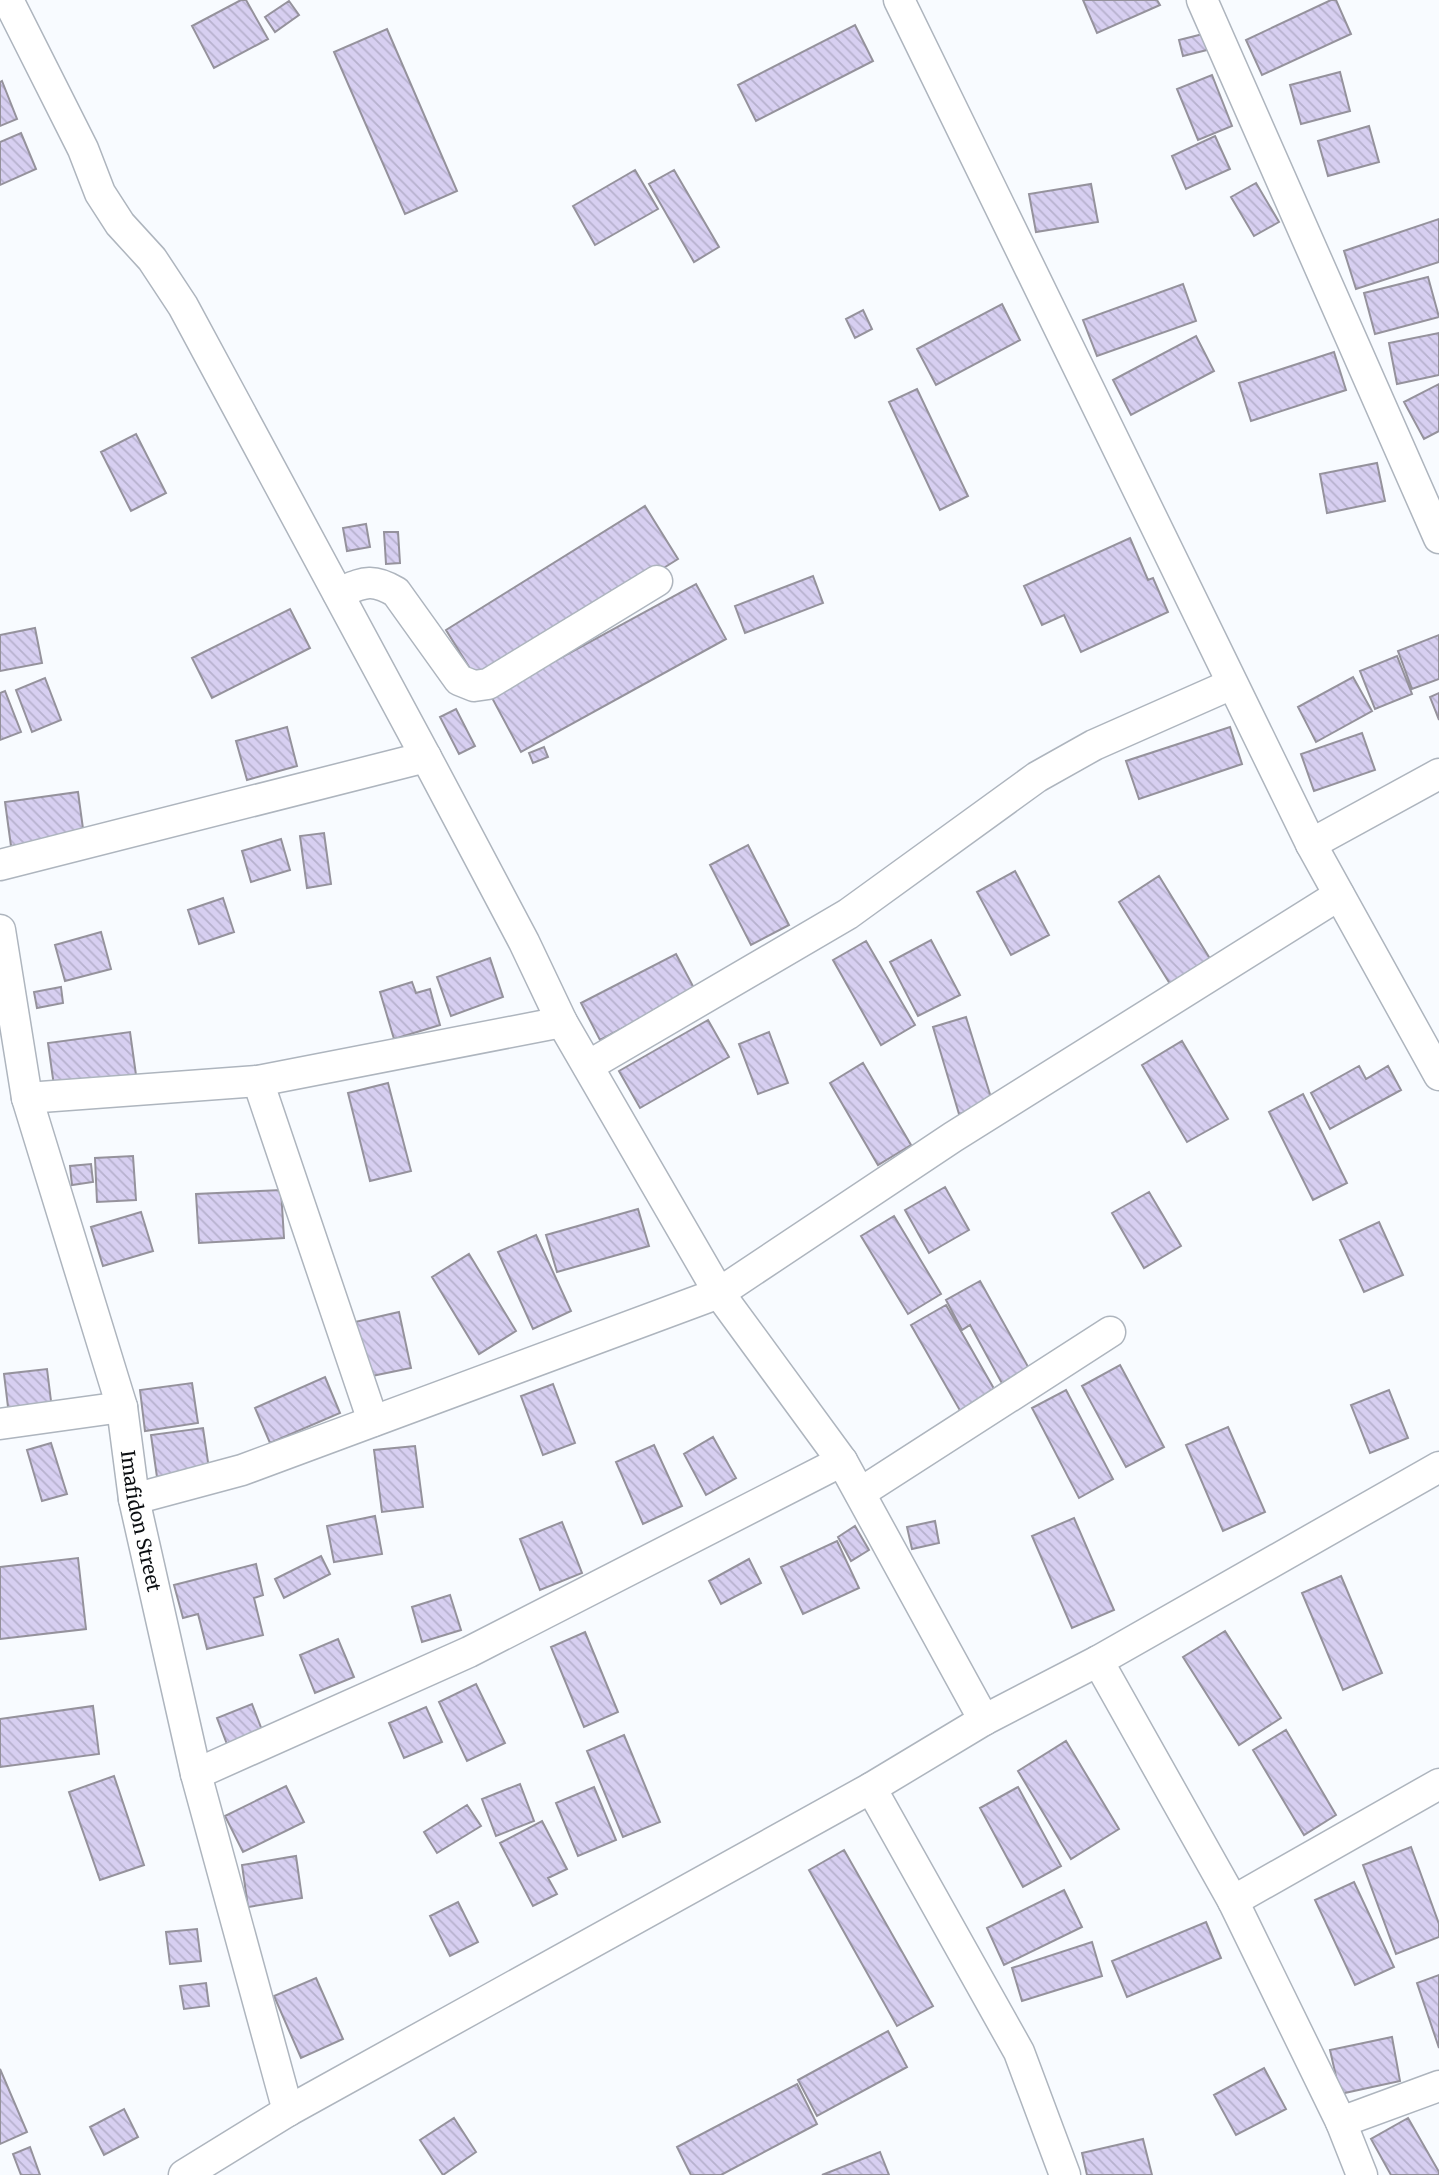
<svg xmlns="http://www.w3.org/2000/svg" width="1439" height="2175" viewBox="0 0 1439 2175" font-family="Merriweather,serif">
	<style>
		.building { fill: url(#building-back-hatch); stroke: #95929c; stroke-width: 2 }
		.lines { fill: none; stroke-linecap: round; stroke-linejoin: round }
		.minor-casing { stroke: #aeb5be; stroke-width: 33 }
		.minor { stroke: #fff; stroke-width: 30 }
		.labels { text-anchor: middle; stroke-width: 5; stroke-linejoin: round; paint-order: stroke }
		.street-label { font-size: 19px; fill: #0c0f12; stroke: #fff }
	</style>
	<defs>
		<pattern id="building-back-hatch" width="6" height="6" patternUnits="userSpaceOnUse" patternTransform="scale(1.75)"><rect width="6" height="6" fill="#d7cff1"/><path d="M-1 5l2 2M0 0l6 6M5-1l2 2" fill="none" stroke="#b7b1ce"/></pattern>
	</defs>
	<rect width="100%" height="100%" fill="#f8fbff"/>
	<path class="building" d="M 241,0 L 246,0 L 268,39 L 214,68 L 192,26 Z
		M 1083,0 L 1157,0 L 1160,5 L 1097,33 Z
		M 1331,0 L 1336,0 L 1351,34 L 1262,75 L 1246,40 Z
		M 289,1 L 299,15 L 275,32 L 265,17 Z
		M 855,25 L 873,61 L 756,121 L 738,85 Z
		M 387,29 L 457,191 L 405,214 L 334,52 Z
		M 1207,33 L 1211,49 L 1183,56 L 1179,40 Z
		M 1340,72 L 1350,111 L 1301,124 L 1290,85 Z
		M 1212,75 L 1232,126 L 1198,140 L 1177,89 Z
		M 2,81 L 17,119 L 0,126 L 0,82 Z
		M 1369,126 L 1379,162 L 1328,176 L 1318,141 Z
		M 21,133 L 36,169 L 0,185 L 0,142 Z
		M 1215,136 L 1230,169 L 1186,189 L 1172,156 Z
		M 635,170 L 658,209 L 595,245 L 573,206 Z
		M 674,170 L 719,247 L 694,262 L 649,184 Z
		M 1256,183 L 1279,222 L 1254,236 L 1231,197 Z
		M 1091,184 L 1098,222 L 1036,232 L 1029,194 Z
		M 1439,219 L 1439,262 L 1356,289 L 1344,251 Z
		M 1428,277 L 1439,317 L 1375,334 L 1364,293 Z
		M 1183,284 L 1196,321 L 1097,356 L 1083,320 Z
		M 1002,304 L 1020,340 L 936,385 L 917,349 Z
		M 863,310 L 872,329 L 855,338 L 846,319 Z
		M 1439,333 L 1439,375 L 1397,384 L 1389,343 Z
		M 1196,336 L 1214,371 L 1131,415 L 1113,380 Z
		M 1334,352 L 1346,390 L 1251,421 L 1239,383 Z
		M 1439,384 L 1439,431 L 1424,439 L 1404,402 Z
		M 917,389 L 968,496 L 940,510 L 889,402 Z
		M 136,434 L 166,493 L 131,511 L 101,452 Z
		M 1377,463 L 1385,501 L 1327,513 L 1320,474 Z
		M 645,506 L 678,559 L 479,683 L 446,630 Z
		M 366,524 L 370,547 L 347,551 L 343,528 Z
		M 384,532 L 398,532 L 400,563 L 386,564 Z
		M 1130,538 L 1148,580 L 1153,578 L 1168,612 L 1081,652 L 1064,615 L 1042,625 L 1024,586 Z
		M 813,576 L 823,603 L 745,633 L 735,606 Z
		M 696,584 L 726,639 L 521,752 L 491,696 Z
		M 290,609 L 310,648 L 212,698 L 192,658 Z
		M 35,628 L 42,663 L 0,671 L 0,635 Z
		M 1439,635 L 1439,679 L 1412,689 L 1398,651 Z
		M 1397,656 L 1412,694 L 1375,709 L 1360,671 Z
		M 1353,677 L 1372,711 L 1316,742 L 1298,707 Z
		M 45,678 L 61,720 L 32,732 L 16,690 Z
		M 5,691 L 21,732 L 0,740 L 0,693 Z
		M 1439,693 L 1439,720 L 1430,697 Z
		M 456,709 L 475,746 L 459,754 L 440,717 Z
		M 287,727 L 297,766 L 247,780 L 236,741 Z
		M 1230,727 L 1242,764 L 1139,799 L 1126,761 Z
		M 1362,733 L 1375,770 L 1314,791 L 1301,754 Z
		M 544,747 L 548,757 L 533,763 L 529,753 Z
		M 78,792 L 84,836 L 11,846 L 5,802 Z
		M 324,833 L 331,884 L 307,888 L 300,836 Z
		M 281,839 L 290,870 L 251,882 L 242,851 Z
		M 748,845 L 789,925 L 751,945 L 710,865 Z
		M 1015,871 L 1049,935 L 1011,955 L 977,892 Z
		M 1159,876 L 1212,962 L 1172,987 L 1119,902 Z
		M 223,898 L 234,932 L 199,944 L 188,910 Z
		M 101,932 L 111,969 L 65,981 L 55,945 Z
		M 931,940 L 960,995 L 918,1016 L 890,962 Z
		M 866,941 L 915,1025 L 881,1045 L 833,960 Z
		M 676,954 L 695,990 L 600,1040 L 581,1003 Z
		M 490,958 L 503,997 L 451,1016 L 437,977 Z
		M 412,982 L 416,993 L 430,989 L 440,1025 L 394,1039 L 380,992 Z
		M 61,987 L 63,1003 L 37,1008 L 34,992 Z
		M 966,1017 L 993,1104 L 959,1114 L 933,1027 Z
		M 708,1020 L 729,1057 L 640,1108 L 619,1071 Z
		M 130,1032 L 136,1075 L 54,1086 L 48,1043 Z
		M 769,1032 L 788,1083 L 758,1094 L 739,1044 Z
		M 1182,1041 L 1228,1119 L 1187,1142 L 1142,1065 Z
		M 863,1063 L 911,1145 L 878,1165 L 830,1083 Z
		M 1359,1066 L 1366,1079 L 1388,1066 L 1401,1090 L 1330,1129 L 1311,1093 Z
		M 388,1083 L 411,1171 L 370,1181 L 348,1093 Z
		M 1303,1094 L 1347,1183 L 1313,1200 L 1269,1112 Z
		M 133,1156 L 136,1200 L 97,1202 L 95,1158 Z
		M 91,1164 L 93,1182 L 72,1185 L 70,1166 Z
		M 945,1187 L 969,1230 L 929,1253 L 905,1210 Z
		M 281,1190 L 284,1238 L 199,1243 L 196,1194 Z
		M 1149,1192 L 1181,1246 L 1144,1268 L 1112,1213 Z
		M 638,1209 L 649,1246 L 557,1272 L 546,1235 Z
		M 141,1212 L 153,1251 L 103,1266 L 91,1227 Z
		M 894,1216 L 941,1294 L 908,1314 L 861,1236 Z
		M 1379,1222 L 1403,1275 L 1364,1292 L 1340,1240 Z
		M 536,1235 L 571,1311 L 533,1329 L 498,1252 Z
		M 469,1254 L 516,1331 L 479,1354 L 432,1277 Z
		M 980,1281 L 1031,1372 L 1004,1387 L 970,1325 L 962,1330 L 946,1300 Z
		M 946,1305 L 997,1394 L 962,1414 L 911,1325 Z
		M 399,1312 L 411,1368 L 367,1377 L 355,1322 Z
		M 1120,1365 L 1164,1447 L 1126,1467 L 1082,1386 Z
		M 47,1369 L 52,1409 L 9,1415 L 4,1374 Z
		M 325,1377 L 340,1413 L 270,1443 L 255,1408 Z
		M 192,1383 L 198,1423 L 145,1431 L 140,1390 Z
		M 553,1384 L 575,1443 L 543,1455 L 521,1396 Z
		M 1066,1390 L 1113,1479 L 1079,1498 L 1032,1408 Z
		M 1389,1390 L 1408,1438 L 1370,1453 L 1351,1405 Z
		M 1228,1427 L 1265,1512 L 1223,1531 L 1186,1445 Z
		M 203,1428 L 209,1469 L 157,1477 L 151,1435 Z
		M 713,1437 L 736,1478 L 706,1495 L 684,1454 Z
		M 51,1443 L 67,1494 L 42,1501 L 27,1450 Z
		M 654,1445 L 682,1506 L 643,1524 L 616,1462 Z
		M 415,1446 L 423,1507 L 382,1512 L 374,1450 Z
		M 375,1516 L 382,1554 L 334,1562 L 327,1526 Z
		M 1074,1518 L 1114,1610 L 1072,1628 L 1032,1536 Z
		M 935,1521 L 939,1543 L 912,1549 L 907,1527 Z
		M 562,1522 L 582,1573 L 540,1590 L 520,1539 Z
		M 855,1526 L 869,1550 L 851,1561 L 838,1537 Z
		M 837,1541 L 859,1588 L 803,1614 L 781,1567 Z
		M 321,1556 L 330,1574 L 284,1598 L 275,1579 Z
		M 78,1558 L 86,1629 L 0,1639 L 0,1567 Z
		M 749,1559 L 761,1583 L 721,1604 L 709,1581 Z
		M 256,1564 L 263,1595 L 254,1598 L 263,1635 L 207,1649 L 198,1614 L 183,1618 L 174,1585 Z
		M 1341,1576 L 1382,1673 L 1343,1690 L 1302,1593 Z
		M 450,1595 L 461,1630 L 422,1642 L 412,1607 Z
		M 1225,1631 L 1281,1718 L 1239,1745 L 1183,1657 Z
		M 585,1632 L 618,1712 L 584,1727 L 551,1647 Z
		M 338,1639 L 354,1677 L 315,1693 L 300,1655 Z
		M 476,1684 L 505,1743 L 467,1761 L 439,1702 Z
		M 252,1704 L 265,1738 L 230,1752 L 217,1718 Z
		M 93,1706 L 99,1754 L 0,1767 L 0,1719 Z
		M 426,1707 L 442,1742 L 404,1758 L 389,1723 Z
		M 1286,1730 L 1336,1815 L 1304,1835 L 1253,1750 Z
		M 624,1735 L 660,1822 L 623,1837 L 587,1751 Z
		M 1066,1741 L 1119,1829 L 1071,1859 L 1018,1771 Z
		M 114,1776 L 144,1865 L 100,1880 L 69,1792 Z
		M 520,1784 L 534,1821 L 496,1836 L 482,1799 Z
		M 286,1786 L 304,1822 L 243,1852 L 225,1816 Z
		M 594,1787 L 616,1840 L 578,1856 L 556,1803 Z
		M 1018,1787 L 1061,1866 L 1023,1887 L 980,1808 Z
		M 467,1805 L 481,1826 L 437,1853 L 424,1832 Z
		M 542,1821 L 567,1869 L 548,1878 L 557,1894 L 533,1906 L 500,1843 Z
		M 1411,1847 L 1439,1924 L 1439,1937 L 1396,1954 L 1363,1865 Z
		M 844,1850 L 933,2006 L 897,2026 L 809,1870 Z
		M 296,1856 L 302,1898 L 248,1907 L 242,1865 Z
		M 1354,1882 L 1394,1967 L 1355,1985 L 1315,1900 Z
		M 1064,1890 L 1082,1927 L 1004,1965 L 987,1928 Z
		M 458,1902 L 478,1942 L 450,1956 L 430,1916 Z
		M 1206,1922 L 1221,1958 L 1127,1997 L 1112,1961 Z
		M 197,1929 L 201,1961 L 170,1964 L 166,1932 Z
		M 1092,1942 L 1102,1976 L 1022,2001 L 1012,1968 Z
		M 1439,1975 L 1439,2048 L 1417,1983 Z
		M 316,1978 L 343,2039 L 301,2058 L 274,1996 Z
		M 206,1983 L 209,2006 L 184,2009 L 180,1986 Z
		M 888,2031 L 907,2067 L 817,2116 L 798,2080 Z
		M 1392,2037 L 1400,2081 L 1340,2094 L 1330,2050 Z
		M 1264,2068 L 1286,2109 L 1236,2135 L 1214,2095 Z
		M 0,2069 L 27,2132 L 0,2144 Z
		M 797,2084 L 817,2124 L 721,2175 L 691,2175 L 677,2147 Z
		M 124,2109 L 138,2137 L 104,2155 L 90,2127 Z
		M 454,2118 L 476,2152 L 443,2175 L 420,2140 Z
		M 1408,2118 L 1439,2172 L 1439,2175 L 1391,2175 L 1371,2139 Z
		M 1143,2139 L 1152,2175 L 1087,2175 L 1082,2153 Z
		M 30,2147 L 40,2175 L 21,2175 L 13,2154 Z
		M 880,2152 L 889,2175 L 822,2175 Z"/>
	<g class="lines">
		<g class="minor-casing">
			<g id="minor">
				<path d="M 8,0 L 83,149 L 100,193 L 120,224 L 152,259 L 183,306 L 426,757 L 524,942 L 562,1022 L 719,1293 L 842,1461 L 984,1720"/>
				<path d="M 899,0 L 1311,844 L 1439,1075"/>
				<path d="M 1202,0 L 1439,538"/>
				<path d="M 338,593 C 363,583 371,577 396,592 L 459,680 L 474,686 L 488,684 L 657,581"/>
				<path d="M 1311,844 L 1439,774"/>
				<path d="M 0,865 L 426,757"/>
				<path id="s1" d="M 0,930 L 27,1098 L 122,1407 L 134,1499 L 196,1774 L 288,2111"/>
				<path d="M 588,1066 L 848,914 L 1037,777 L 1094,745 L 1232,684"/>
				<path d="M 258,1081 L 373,1421"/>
				<path d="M 27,1098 L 258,1081 L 562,1022"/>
				<path d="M 0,1424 L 122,1407"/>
				<path d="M 860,1493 L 1110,1332"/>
				<path d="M 134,1499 L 242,1470 L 719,1293 L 953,1137 L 1339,895"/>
				<path d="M 1098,1661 L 1233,1901 L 1341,2122 L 1362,2175"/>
				<path d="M 196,1774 L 469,1652 L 842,1461"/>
				<path d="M 871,1788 L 1019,2052 L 1065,2175"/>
				<path d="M 1233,1901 L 1439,1784"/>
				<path d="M 1341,2122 L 1439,2086"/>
				<path d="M 184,2175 L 288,2111 L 871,1788 L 984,1720 L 1098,1661 L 1439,1467"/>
			</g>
		</g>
		<use href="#minor" class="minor"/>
	</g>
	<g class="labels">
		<g class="street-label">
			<text dy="7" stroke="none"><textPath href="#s1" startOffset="609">Imafidon Street</textPath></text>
		</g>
	</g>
</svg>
